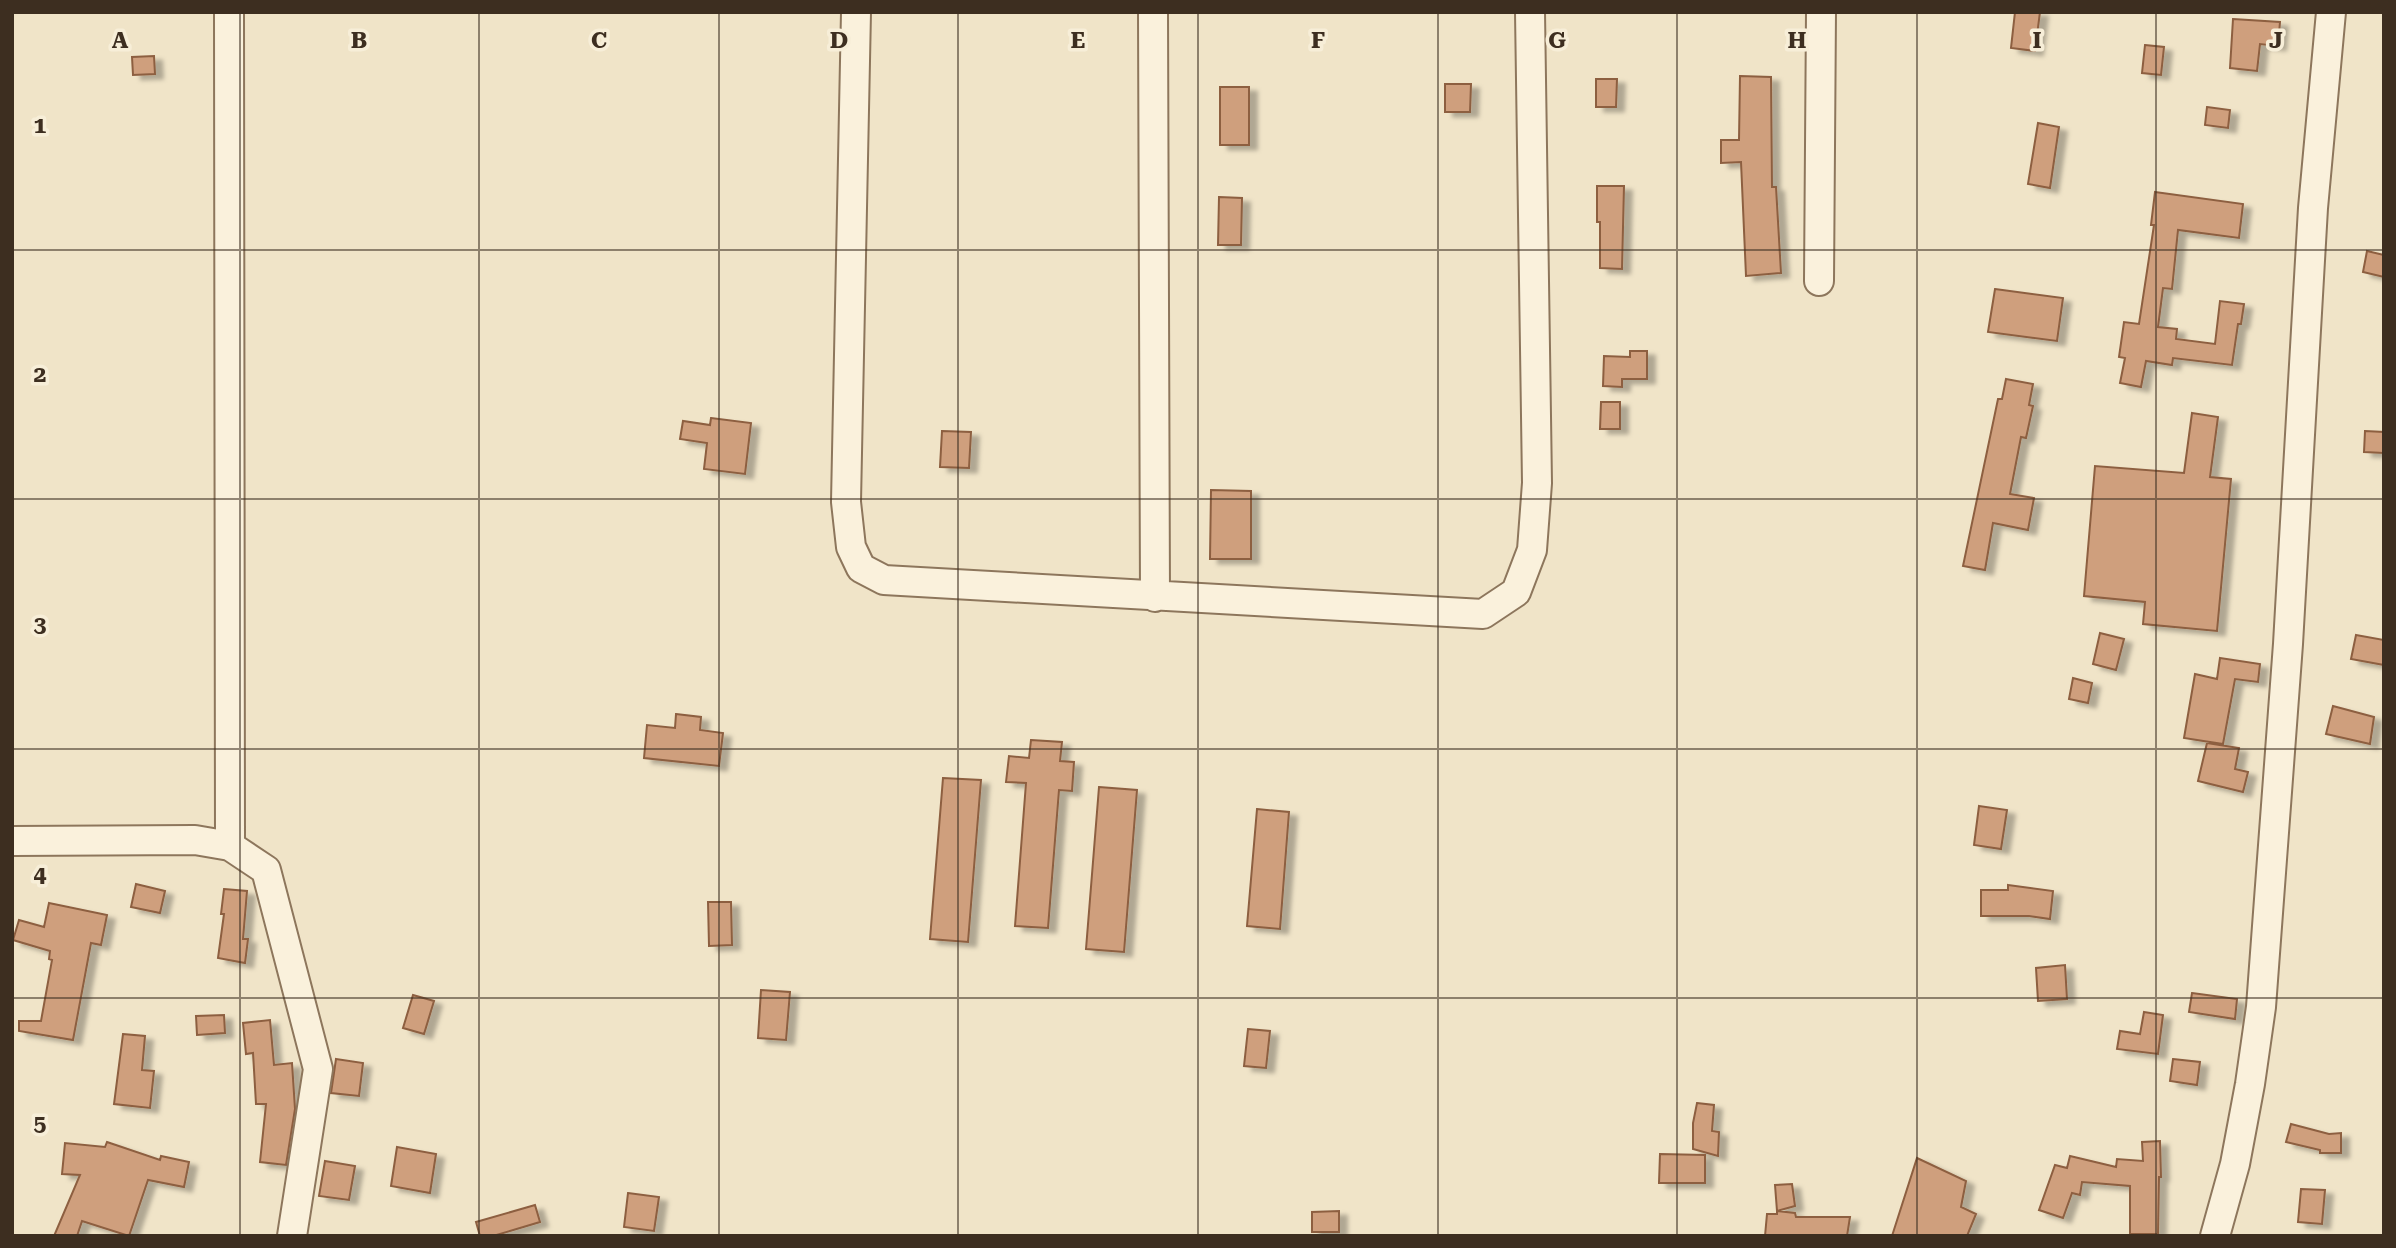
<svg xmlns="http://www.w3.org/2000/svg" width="2396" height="1248" viewBox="0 0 2396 1248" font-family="'Roboto Serif',serif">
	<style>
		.building { fill: #cf9f7d; stroke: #8d5f41; stroke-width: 2; filter: url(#shadow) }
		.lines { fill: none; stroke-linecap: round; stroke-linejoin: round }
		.minor-casing { stroke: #8d765c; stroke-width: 32 }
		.minor { stroke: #faf1dc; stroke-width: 28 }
		.grid { fill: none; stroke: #3d2e20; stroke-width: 2; stroke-opacity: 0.55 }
		.grid-label { font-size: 23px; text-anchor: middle; font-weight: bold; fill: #3d2e20; stroke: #f7eed8; stroke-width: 7; stroke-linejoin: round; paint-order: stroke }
	</style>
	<defs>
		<filter id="shadow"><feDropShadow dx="8" dy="4.5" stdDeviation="2" flood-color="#0004"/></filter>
	</defs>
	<rect width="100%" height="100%" fill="#f0e4c8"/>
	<path class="building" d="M 2015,12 L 2040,12 L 2035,51 L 2011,48 Z
		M 2233,19 L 2280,22 L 2278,46 L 2260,44 L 2257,71 L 2230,68 Z
		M 2145,45 L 2164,47 L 2161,75 L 2142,73 Z
		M 154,56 L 155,74 L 133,75 L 132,57 Z
		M 1740,76 L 1771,77 L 1772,187 L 1776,187 L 1781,273 L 1746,276 L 1741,162 L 1721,163 L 1721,140 L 1739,140 Z
		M 1596,79 L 1617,79 L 1616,107 L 1596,107 Z
		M 1445,84 L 1471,84 L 1470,112 L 1445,112 Z
		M 1220,87 L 1249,87 L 1249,145 L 1220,145 Z
		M 2207,107 L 2230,110 L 2228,128 L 2205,125 Z
		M 2038,123 L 2059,127 L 2050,188 L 2028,184 Z
		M 1597,186 L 1624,186 L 1622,269 L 1600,268 L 1600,222 L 1597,222 Z
		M 2155,192 L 2243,204 L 2239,238 L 2178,230 L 2172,289 L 2163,288 L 2158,327 L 2177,329 L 2176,339 L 2215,344 L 2220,301 L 2244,304 L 2241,324 L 2238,324 L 2232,365 L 2173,358 L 2172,365 L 2146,361 L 2141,387 L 2120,383 L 2125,358 L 2119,357 L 2124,322 L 2139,324 L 2154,225 L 2151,225 Z
		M 1219,197 L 1242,198 L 1241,245 L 1218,245 Z
		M 2367,251 L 2384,255 L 2384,277 L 2363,272 Z
		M 1995,289 L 2063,298 L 2057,341 L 1988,332 Z
		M 1630,351 L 1647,351 L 1647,379 L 1622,379 L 1622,387 L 1603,386 L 1604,356 L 1630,357 Z
		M 2006,379 L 2033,384 L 2029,405 L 2033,406 L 2026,438 L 2021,437 L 2010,494 L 2034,498 L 2028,530 L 1993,523 L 1985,570 L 1963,566 L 1998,399 L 2002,399 Z
		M 1601,402 L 1620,402 L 1620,429 L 1600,429 Z
		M 2192,413 L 2218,417 L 2210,477 L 2231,479 L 2217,631 L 2143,624 L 2145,602 L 2084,596 L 2095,466 L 2184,473 Z
		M 711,418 L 751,423 L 745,474 L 704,469 L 707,443 L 680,439 L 683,421 L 710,425 Z
		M 942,431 L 971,432 L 969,468 L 940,467 Z
		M 2365,431 L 2384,432 L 2384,453 L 2364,452 Z
		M 1211,490 L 1251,491 L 1251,559 L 1210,559 Z
		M 2100,633 L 2124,639 L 2116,670 L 2093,664 Z
		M 2356,635 L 2384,640 L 2384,665 L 2351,659 Z
		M 2220,658 L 2260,664 L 2258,682 L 2235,679 L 2223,744 L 2184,738 L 2195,674 L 2217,679 Z
		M 2073,678 L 2092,683 L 2088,703 L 2069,699 Z
		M 2333,706 L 2374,717 L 2370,744 L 2326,734 Z
		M 676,714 L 701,717 L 700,730 L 723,733 L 719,766 L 644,758 L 647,725 L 675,728 Z
		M 1031,740 L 1062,742 L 1060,761 L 1074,762 L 1072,791 L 1059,790 L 1048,928 L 1015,926 L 1026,783 L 1006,782 L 1009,756 L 1029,758 Z
		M 2207,743 L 2239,748 L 2235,769 L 2248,772 L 2243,792 L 2198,781 Z
		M 943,778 L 981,780 L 968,942 L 930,939 Z
		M 1099,787 L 1137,790 L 1124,952 L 1086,949 Z
		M 1979,806 L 2007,810 L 2001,849 L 1974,845 Z
		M 1257,809 L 1289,812 L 1280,929 L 1247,926 Z
		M 136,884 L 165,891 L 160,913 L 131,907 Z
		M 2008,885 L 2053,891 L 2050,919 L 2029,916 L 1981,916 L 1981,890 L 2008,890 Z
		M 224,889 L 247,891 L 243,939 L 248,939 L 245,963 L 218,958 L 224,914 L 221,914 Z
		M 708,902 L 731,902 L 732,945 L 709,946 Z
		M 49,903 L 107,915 L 101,945 L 91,943 L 73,1040 L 19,1031 L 19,1021 L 41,1021 L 52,960 L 49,959 L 50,951 L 13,940 L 19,920 L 44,927 Z
		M 2065,965 L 2067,999 L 2038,1001 L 2036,968 Z
		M 761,990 L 790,992 L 786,1040 L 758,1038 Z
		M 2192,993 L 2237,999 L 2235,1019 L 2189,1012 Z
		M 413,995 L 434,1001 L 424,1034 L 403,1028 Z
		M 2144,1012 L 2163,1015 L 2158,1054 L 2117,1049 L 2120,1031 L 2140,1034 Z
		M 224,1015 L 225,1033 L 197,1035 L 196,1016 Z
		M 270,1020 L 274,1065 L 292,1063 L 295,1109 L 286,1165 L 260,1162 L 266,1104 L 256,1104 L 253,1053 L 246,1054 L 243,1023 Z
		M 1248,1029 L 1270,1031 L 1266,1068 L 1244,1066 Z
		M 123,1034 L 145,1036 L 142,1070 L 154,1071 L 150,1108 L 114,1104 Z
		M 336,1059 L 363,1063 L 359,1096 L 331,1093 Z
		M 2173,1059 L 2200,1062 L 2197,1085 L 2170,1081 Z
		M 1697,1103 L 1714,1105 L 1712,1131 L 1719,1132 L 1718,1156 L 1693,1149 L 1693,1123 Z
		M 2291,1124 L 2329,1134 L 2341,1133 L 2341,1153 L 2320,1153 L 2320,1150 L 2286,1142 Z
		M 2160,1141 L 2161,1177 L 2159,1177 L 2158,1234 L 2130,1234 L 2130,1186 L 2082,1182 L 2080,1195 L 2072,1193 L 2063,1218 L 2039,1210 L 2055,1165 L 2067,1168 L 2070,1156 L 2116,1167 L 2117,1159 L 2143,1161 L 2142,1142 Z
		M 107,1142 L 160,1160 L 161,1156 L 189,1162 L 184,1187 L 148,1180 L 129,1236 L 82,1221 L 77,1236 L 54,1236 L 80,1175 L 62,1174 L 65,1143 L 105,1147 Z
		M 397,1147 L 436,1154 L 430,1193 L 391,1186 Z
		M 1660,1154 L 1705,1155 L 1705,1183 L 1659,1183 Z
		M 1917,1158 L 1966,1181 L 1961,1207 L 1976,1214 L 1967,1236 L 1892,1236 Z
		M 325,1161 L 355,1166 L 349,1200 L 319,1196 Z
		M 1792,1184 L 1795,1206 L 1777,1211 L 1775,1185 Z
		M 2301,1189 L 2325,1190 L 2322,1224 L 2298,1222 Z
		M 628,1193 L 659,1197 L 654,1231 L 624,1227 Z
		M 535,1205 L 540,1222 L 493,1236 L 480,1236 L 476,1222 Z
		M 1339,1211 L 1339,1232 L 1312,1232 L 1312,1212 Z
		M 1777,1211 L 1795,1213 L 1796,1217 L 1850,1217 L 1847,1236 L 1765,1236 L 1767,1214 L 1777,1214 Z"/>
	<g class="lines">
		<g class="minor-casing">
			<path id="minor" d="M 229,12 L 230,846
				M 856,12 L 846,502 L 851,547 L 861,568 L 884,580 L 1483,614 L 1516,592 L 1532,550 L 1537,483 L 1530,12
				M 1153,12 L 1155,597
				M 1819,281 L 1821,12
				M 12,841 L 195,840 L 230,846 L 266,870 L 318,1069 L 292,1236
				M 2215,1236 L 2235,1164 L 2250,1084 L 2261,1007 L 2288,644 L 2313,208 L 2331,12"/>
		</g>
		<use href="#minor" class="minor"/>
	</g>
	<path class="grid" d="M 240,12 L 240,1236M 479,12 L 479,1236M 719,12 L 719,1236M 958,12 L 958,1236M 1198,12 L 1198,1236M 1438,12 L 1438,1236M 1677,12 L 1677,1236M 1917,12 L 1917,1236M 2156,12 L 2156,1236M 12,250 L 2384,250M 12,499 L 2384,499M 12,749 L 2384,749M 12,998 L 2384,998"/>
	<g class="grid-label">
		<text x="120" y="48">A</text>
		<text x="359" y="48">B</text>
		<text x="599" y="48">C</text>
		<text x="839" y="48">D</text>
		<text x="1078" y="48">E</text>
		<text x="1318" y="48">F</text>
		<text x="1557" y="48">G</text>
		<text x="1797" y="48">H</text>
		<text x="2037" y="48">I</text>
		<text x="2276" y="48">J</text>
		<text x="40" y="133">1</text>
		<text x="40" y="382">2</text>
		<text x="40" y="632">3</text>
		<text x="40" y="882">4</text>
		<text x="40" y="1131">5</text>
	</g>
	<rect width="2396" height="1248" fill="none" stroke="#3d2e20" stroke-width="28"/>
</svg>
